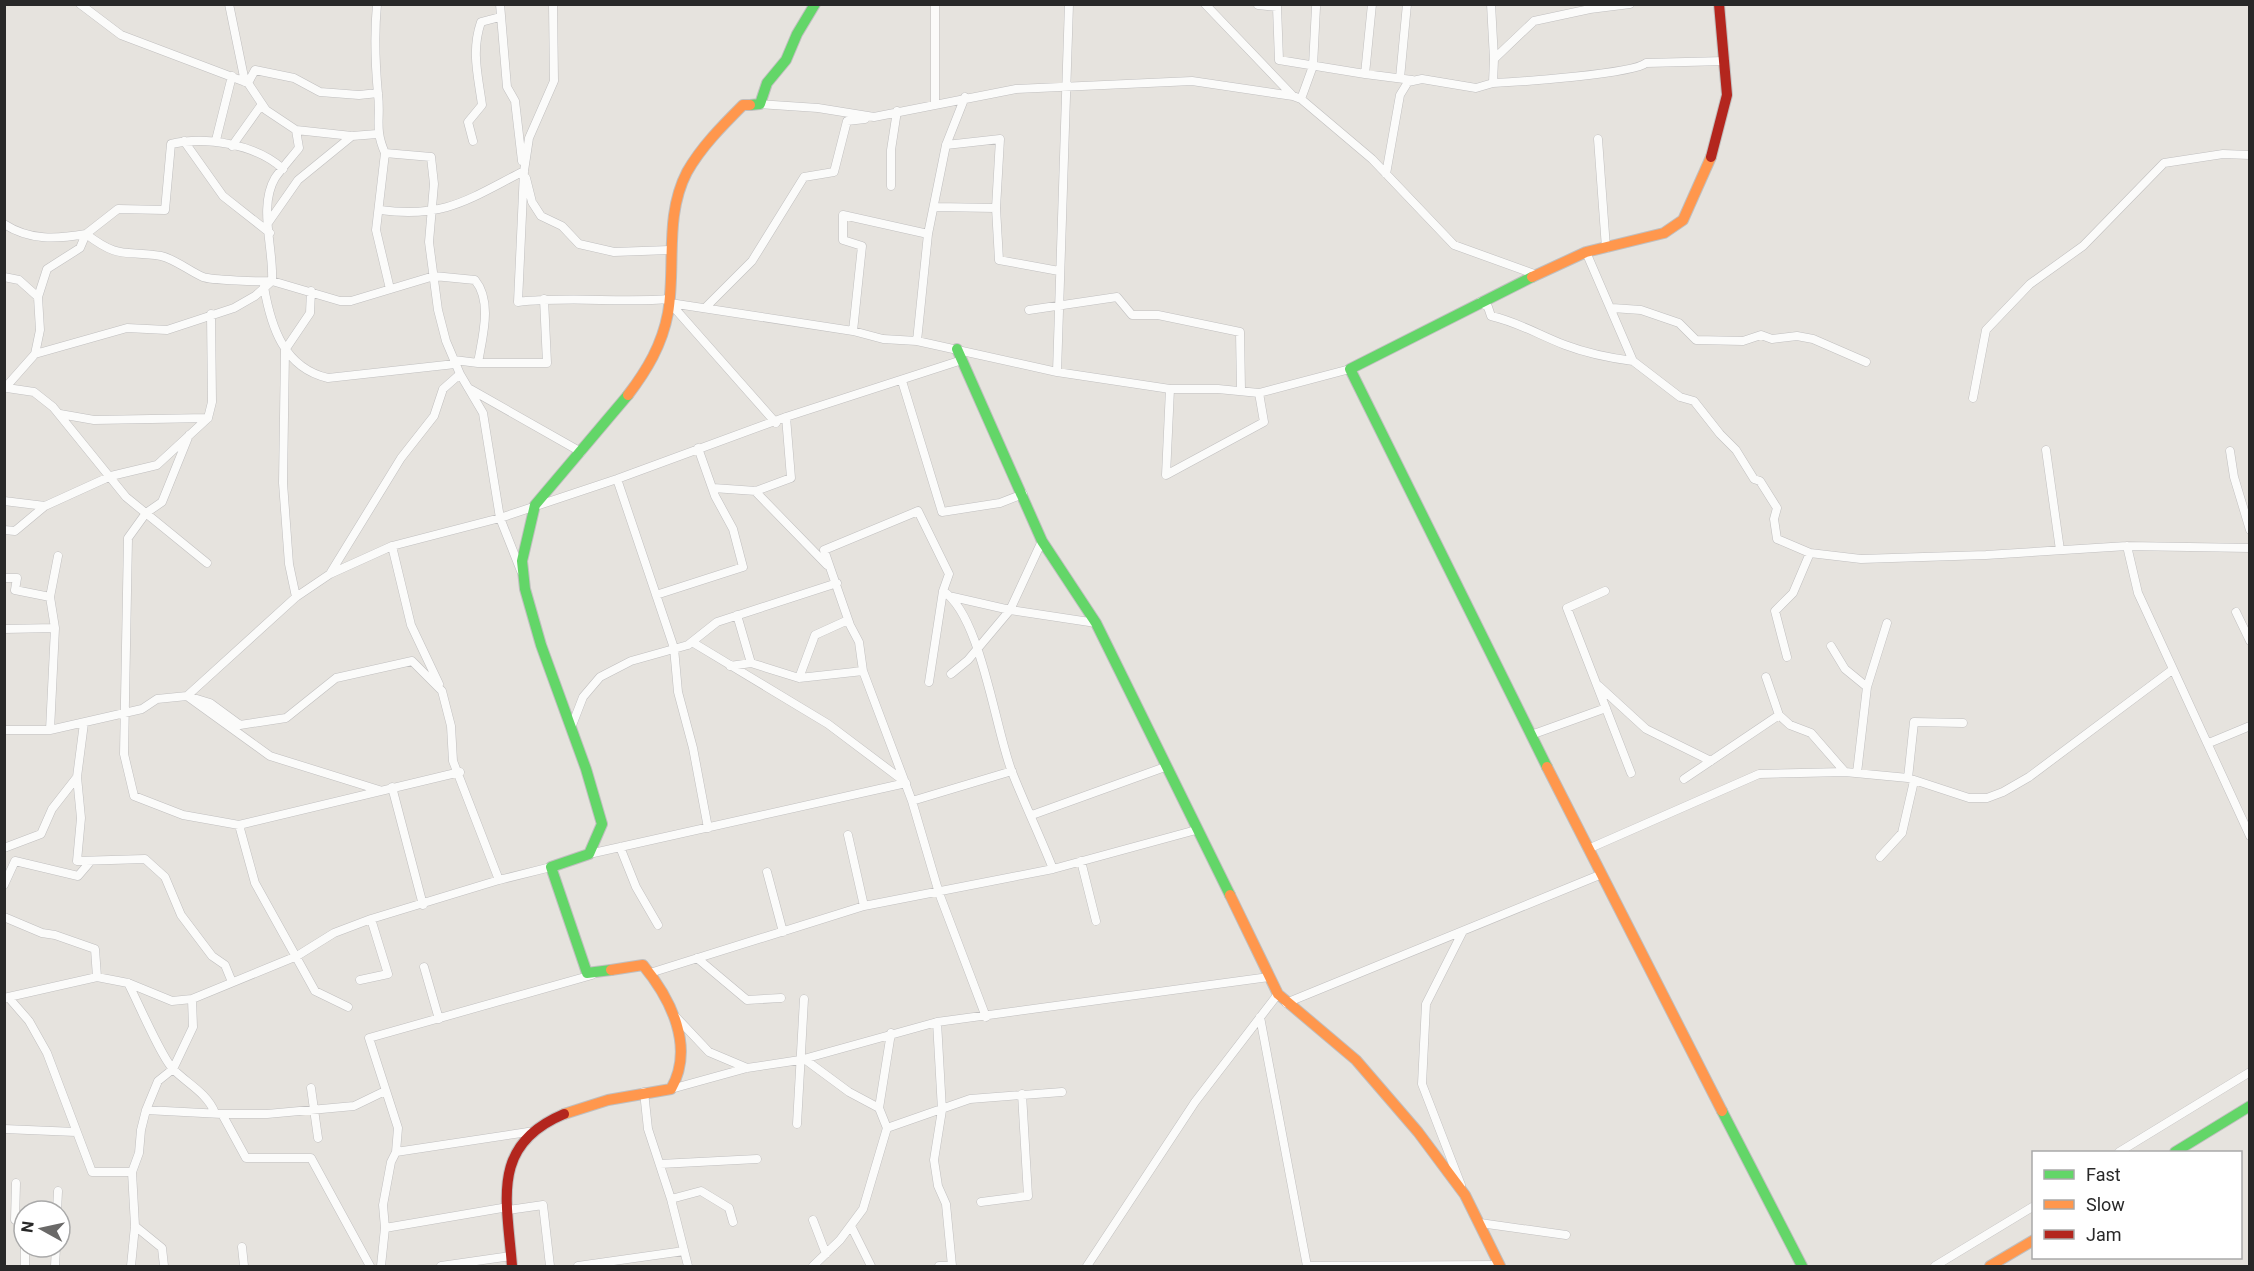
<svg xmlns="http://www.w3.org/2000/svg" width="2254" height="1271" viewBox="0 0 2254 1271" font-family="Roboto,sans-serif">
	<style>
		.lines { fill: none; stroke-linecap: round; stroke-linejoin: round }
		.street-casing { stroke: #c0bfbf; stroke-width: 9 }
		.fast-casing { stroke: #c0bfbf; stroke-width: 12 }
		.slow-casing { stroke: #c0bfbf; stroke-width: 12 }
		.jam-casing { stroke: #c0bfbf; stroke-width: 12 }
		.street { stroke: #fbfbfa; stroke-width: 8 }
		.fast { stroke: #63d668; stroke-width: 10 }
		.slow { stroke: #ff974d; stroke-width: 10 }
		.jam { stroke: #b3261e; stroke-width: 10 }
	</style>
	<rect width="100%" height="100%" fill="#e6e3de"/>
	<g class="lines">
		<g class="street-casing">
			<path id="street" d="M 80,4 L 121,35 L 248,83 L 266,110 L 296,130 L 352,136 L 377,134
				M 229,4 L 245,82
				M 377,4 C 374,36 375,62 378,94 C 381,119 374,128 385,153 L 431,157 L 434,184 L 429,242 L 438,310 L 446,341 L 460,374 L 483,413 L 500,518 L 521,571
				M 500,4 L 507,87 L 515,101 L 522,161
				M 553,4 L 554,81 L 529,138 L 524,171 L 518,302 C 569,296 619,303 670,299
				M 935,4 L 935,103
				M 1205,4 L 1293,96 L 1301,99 L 1372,159 L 1454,245 L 1537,275
				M 1372,4 L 1365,74 L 1412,80
				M 1491,4 L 1494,59
				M 1258,5 L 1277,7 L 1279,60 L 1365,74
				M 1400,78 L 1407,4
				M 248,83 L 255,70 L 294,78 L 320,92 L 359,95 L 378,93
				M 1493,83 C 1518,82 1633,74 1646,63 L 1725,61
				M 1301,99 L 1313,66 L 1316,7
				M 760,104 L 818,108 L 874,117 L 1016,89 L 1192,81 L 1293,96
				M 1598,139 L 1606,248
				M 216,140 L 232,76
				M 184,141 L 223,196 L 270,233
				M 473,141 L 468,122 L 482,105 C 478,75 471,51 481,22 L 500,17
				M 946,145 L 1000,139 L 996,208 L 999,260 L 1059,271
				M 232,146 L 262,104
				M 385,153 L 376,230 L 390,289
				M 1386,174 L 1400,95 L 1408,82 L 1422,79 L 1476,88 L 1493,83 L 1494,59 L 1534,21 L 1590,9 L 1630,4
				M 526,178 L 532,202 L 541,216 L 562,226 L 579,244 L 614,252 L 670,250
				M 891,186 L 891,150 L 897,111
				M 935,207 L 996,208
				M 380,210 C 444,219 469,199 524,171
				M 268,223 L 298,180 L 352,136
				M 4,224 C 30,241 57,239 86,234 C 120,260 124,250 161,256 C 175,259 189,271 203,277 C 210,280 263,282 272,281 C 274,249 258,207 275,178 C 282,168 291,158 299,148 L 296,130
				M 1586,252 L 1633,361 L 1680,397 L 1694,401 L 1720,434 L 1736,450 L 1754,479 L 1760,481 L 1777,508 L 1774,519 L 1777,539 L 1810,553 L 1861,559 L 1986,555 L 2127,546 L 2250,548
				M 4,277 L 19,280 L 38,297
				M 264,287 C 271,327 284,368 328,378 L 455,364
				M 1480,302 L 1488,307 L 1491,316 C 1518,322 1539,335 1565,345 C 1586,353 1610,358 1633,361
				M 670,303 L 853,331 L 883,339 L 917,341 L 1057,372 L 1170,389 L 1218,389 L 1259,393 L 1350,369
				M 670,303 L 776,423
				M 706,307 L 752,261 L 804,177 L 834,172 L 847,121 L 865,119
				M 1612,308 L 1641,310 L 1679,323 L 1696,340 L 1743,341 L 1761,335 L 1772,339 L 1797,336 L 1813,339 L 1866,362
				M 1029,310 L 1117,297 L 1132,315 L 1158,315 L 1240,332 L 1241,390
				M 853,331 L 862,246 L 843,240 L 843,215 L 928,234
				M 917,341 L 928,234 L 946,145 L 965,97
				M 35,354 L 127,328 L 167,330 L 234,308 L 255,296 L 272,281 L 340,301 L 351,301 L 434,276 L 475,280 C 493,302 482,338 478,363 L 454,360
				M 478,363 L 547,363 L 544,299
				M 1057,372 L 1069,4
				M 902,381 L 942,512 L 1000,503 L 1023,494
				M 7,388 L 34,392 L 53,407 L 126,497 L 207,563
				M 4,389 L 35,354 L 40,330 L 38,297 L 47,269 L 80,248 L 86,234 L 118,209 L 165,210 L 171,144 C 205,136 256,144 283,169
				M 470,389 L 581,452
				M 1170,389 L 1166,475 L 1264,422 L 1259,393
				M 1973,398 L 1986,330 L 2030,284 L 2083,246 L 2164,163 L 2223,154 L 2250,155
				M 60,414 L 94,420 L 208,418
				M 189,435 L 162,502 L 146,513 L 128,538 L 124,754 L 134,796 L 183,815 L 239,825 L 460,772
				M 2046,450 L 2060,550
				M 2230,451 L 2234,477 L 2250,530
				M 617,479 L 674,648 L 678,692 L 693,748 L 708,828
				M 713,488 L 756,491 L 791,478 L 786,417
				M 755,491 L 827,565
				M 4,501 L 45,506
				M 4,530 L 15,531 L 45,506 L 111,476 L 157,465 L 208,418 L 212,402 L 211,314
				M 392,546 L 411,625 L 439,684
				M 2127,546 L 2138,593 L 2250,836
				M 331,572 L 401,458 L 434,416 L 443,389 L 460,374
				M 4,578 L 17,578 L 15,590 L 50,597
				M 1605,591 L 1567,608 L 1631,773
				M 656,595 L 743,567 L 733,529 L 715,496 L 698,448
				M 296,597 L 289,564 L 283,483 L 285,350 L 310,313 L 311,291
				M 953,597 L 1010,610 L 1096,623
				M 2236,612 L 2250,641
				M 737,615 L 751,663
				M 4,629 L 55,628
				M 692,642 L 828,724 L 905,782
				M 1831,646 L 1845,669 L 1867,687
				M 1787,657 L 1775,611 L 1793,593 L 1810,553
				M 730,666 L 751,663 L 799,678 L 863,671
				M 951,674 L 968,660 L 1010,610 L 1042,541
				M 799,678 L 815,635 L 848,620
				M 929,682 L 943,591
				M 1599,686 L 1646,729 L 1711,761
				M 1779,715 L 1790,725 L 1811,733 L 1845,772
				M 84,723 L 77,777 L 81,818 L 77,861 L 145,859 L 165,877 L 181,915 L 212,956 L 225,965 L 232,982
				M 571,728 L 583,697 L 600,677 L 631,661 L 688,645 L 717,622 L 837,583
				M 4,730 L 50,730 L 142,709 L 157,699 L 187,696 L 210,703 L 240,725 L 286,718 L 336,678 L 412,661 L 442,691 L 451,726 L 453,761 L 499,880
				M 50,730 L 55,628 L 50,597 L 58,556
				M 1531,735 L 1606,708
				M 2209,743 L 2250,726
				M 1857,773 L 1867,687 L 1887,623
				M 1908,778 L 1914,722 L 1963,723
				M 1684,779 L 1779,715 L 1766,677
				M 392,787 L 423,905
				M 379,790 L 270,756 L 187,696 L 296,597 L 330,574 L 392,546 L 500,518 L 617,479 L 786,417 L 962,360
				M 912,801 L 1012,771
				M 1032,815 L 1165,767
				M 239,825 L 255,883 L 315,991 L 348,1007
				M 848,835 L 864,906
				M 620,847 L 636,887 L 658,925
				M 4,848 L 41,834 L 52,809 L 77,777
				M 1588,849 L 1759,774 L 1845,772 L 1908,778 L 1969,798 L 1987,798 L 2003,792 L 2029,777 L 2172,670
				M 589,854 L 906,783
				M 1880,857 L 1902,833 L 1914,781
				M 1081,861 L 1096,921
				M 767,872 L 783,932
				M 4,885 L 15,861 L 78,876 L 90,862
				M 4,917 L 42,933 L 55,935 L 95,949 L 97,977
				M 697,958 L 747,1000 L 781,998
				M 424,967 L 439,1019
				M 650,973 L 864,906 L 1053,869 L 1196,830
				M 360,980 L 388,974 L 371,919
				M 128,983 C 137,1000 162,1059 174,1070 C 188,1084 207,1093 215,1113
				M 4,998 L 97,977 L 128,983 L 172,1001 L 192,999 L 297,956 L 334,933 L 371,919 L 499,880 L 551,867
				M 9,998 L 29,1021 L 47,1053 L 92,1172 L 132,1172
				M 1286,1003 L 1602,874
				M 676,1017 L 709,1052 L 747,1068
				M 986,1017 L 939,893 L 912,801 L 863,671 L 859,642 L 850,625 L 824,550 L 918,511 L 949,574 L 943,591 C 981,615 995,729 1012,772 C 1025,805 1040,836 1053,869
				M 1260,1017 L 1307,1266
				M 937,1022 L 942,1110 L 934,1160 L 938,1186 L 946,1204 L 952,1266
				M 803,1058 L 849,1092 L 879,1108
				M 311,1088 L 318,1138
				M 671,1089 L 747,1068 L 800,1060 L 937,1022 L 1269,977
				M 644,1092 L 648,1129 L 671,1199 L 688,1266
				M 146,1110 L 158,1081 L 173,1069 L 193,1027 L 192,999
				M 222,1114 L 267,1114 L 354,1106 L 385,1091
				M 797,1124 L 804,999
				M 887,1128 L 970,1099 L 1062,1092
				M 4,1129 L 76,1132
				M 396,1152 L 528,1132
				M 2119,1152 L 2250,1072
				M 660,1164 L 757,1159
				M 16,1183 L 15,1220 L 24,1223
				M 1461,1185 L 1422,1084 L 1426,1004 L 1462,933
				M 671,1199 L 701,1191 L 729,1208 L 733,1222
				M 981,1202 L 1028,1196 L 1022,1094
				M 508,1210 L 543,1205 L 550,1266
				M 57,1211 L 58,1191
				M 813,1220 L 826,1254
				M 1480,1223 L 1566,1235
				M 135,1226 L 162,1248 L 164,1266
				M 851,1226 L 871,1266
				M 385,1228 L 508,1207
				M 242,1247 L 244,1266
				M 25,1266 L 25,1247
				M 55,1266 L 56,1247
				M 131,1266 L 135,1226 L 132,1172 L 139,1153 L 141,1130 L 146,1110 L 222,1114 L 246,1158 L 311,1158 L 370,1266
				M 381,1266 L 385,1228 L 383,1205 L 391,1162 L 396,1152 L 398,1128 L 369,1038 L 592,975
				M 441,1266 L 511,1256
				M 578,1266 L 684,1251
				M 813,1266 L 840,1240 L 863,1209 L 887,1128 L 879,1108 L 891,1033
				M 939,1266 L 952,1266
				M 1087,1266 L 1195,1102 L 1278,994
				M 1309,1266 L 1500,1265
				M 1935,1266 L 2034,1206"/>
		</g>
		<g class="fast-casing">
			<path id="fast" d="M 750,105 L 760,104 L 767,83 L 786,60 L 797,34 L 815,4
				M 1532,277 L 1350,369 L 1547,767
				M 957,349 L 1042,541 L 1096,623 L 1230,895
				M 611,970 L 587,973 L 551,867 L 589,854 L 602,824 L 586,769 L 541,645 L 525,589 L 522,561 L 535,505 L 628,395
				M 1722,1111 L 1802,1266
				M 2175,1152 L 2250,1106"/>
		</g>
		<g class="slow-casing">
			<path id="slow" d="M 1532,277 L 1586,252 L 1664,233 L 1683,220 L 1711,157
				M 628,395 C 647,370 662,345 668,313 C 676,267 664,216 687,172 C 701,147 723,125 743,105 L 750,105
				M 1547,767 L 1722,1111
				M 1230,895 L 1278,994 L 1356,1060 L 1418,1132 L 1465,1195 L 1500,1266
				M 564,1114 L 608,1100 L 671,1089 C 695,1047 671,999 643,965 L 611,970
				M 1990,1266 L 2034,1240"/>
		</g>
		<g class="jam-casing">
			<path id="jam" d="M 1711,157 L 1727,95 L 1719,4
				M 512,1266 C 507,1200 490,1145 564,1114"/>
		</g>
		<use href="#street" class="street"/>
		<use href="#fast" class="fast"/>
		<use href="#slow" class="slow"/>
		<use href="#jam" class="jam"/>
	</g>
	<rect width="2254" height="1271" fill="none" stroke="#282828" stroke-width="12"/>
	<rect x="2032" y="1151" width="210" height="108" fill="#ffffff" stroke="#a9a9a9" stroke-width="1.5"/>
	<rect x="2044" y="1170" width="30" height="9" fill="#63d668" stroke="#a9a9a9" stroke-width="1.5"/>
	<text x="2086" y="1181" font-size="18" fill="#282828">Fast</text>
	<rect x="2044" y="1200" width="30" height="9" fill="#ff974d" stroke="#a9a9a9" stroke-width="1.5"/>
	<text x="2086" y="1211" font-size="18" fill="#282828">Slow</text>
	<rect x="2044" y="1230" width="30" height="9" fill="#b3261e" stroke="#a9a9a9" stroke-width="1.5"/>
	<text x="2086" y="1241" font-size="18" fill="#282828">Jam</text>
	<g transform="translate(42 1229) rotate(278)"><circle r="28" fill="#ffffff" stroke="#a9a9a9" stroke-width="1.5"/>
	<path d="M0-4.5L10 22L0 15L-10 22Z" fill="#6a6968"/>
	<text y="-9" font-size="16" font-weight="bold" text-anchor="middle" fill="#282828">N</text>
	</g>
</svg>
